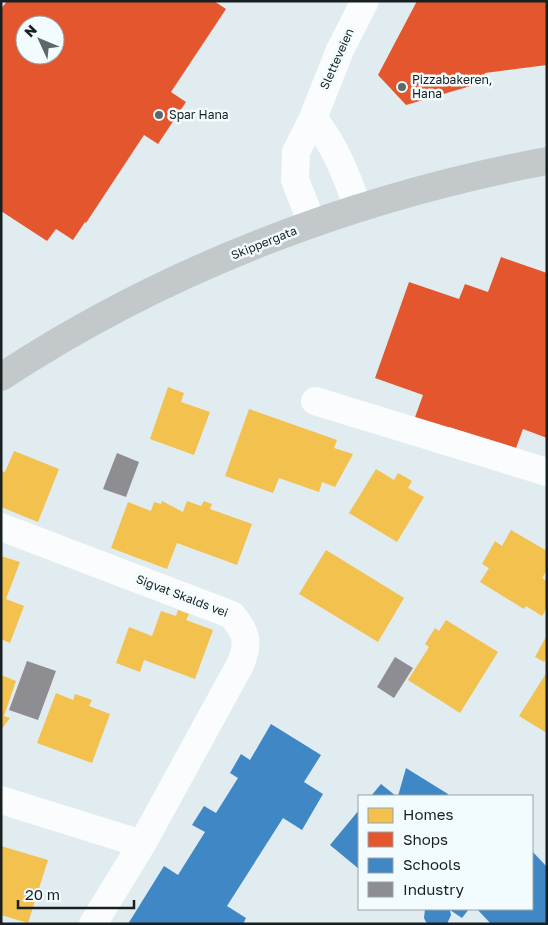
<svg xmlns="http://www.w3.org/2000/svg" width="548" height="925" viewBox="0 0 548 925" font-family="'Golos Text',sans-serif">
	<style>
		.homes { fill: #f2c14e }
		.shops { fill: #e4572e; fill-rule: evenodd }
		.schools { fill: #3f88c5 }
		.industry { fill: #8d8d92 }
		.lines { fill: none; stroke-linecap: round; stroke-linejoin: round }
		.street { stroke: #fafcfd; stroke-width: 28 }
		.secondary { stroke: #c3c9cb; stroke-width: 28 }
		.poi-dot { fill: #5e676a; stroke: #f2fbfd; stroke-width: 2 }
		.labels { text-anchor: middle; stroke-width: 5; stroke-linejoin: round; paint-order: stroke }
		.street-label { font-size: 12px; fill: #182022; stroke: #f2fbfd }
		.poi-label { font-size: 12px; fill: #182022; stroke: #f2fbfd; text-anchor: start }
	</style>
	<rect width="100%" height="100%" fill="#e0ecf0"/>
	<path class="homes" d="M 168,387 L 184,393 L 181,402 L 210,412 L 194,455 L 150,439 Z
		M 249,409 L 337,440 L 334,448 L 353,454 L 335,487 L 322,482 L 319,492 L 279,478 L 273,493 L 225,476 Z
		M 14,451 L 59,469 L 38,522 L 1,507 L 1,471 L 5,472 Z
		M 376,469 L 394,480 L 398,473 L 412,481 L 408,488 L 424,497 L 397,542 L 349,513 Z
		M 162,501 L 183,512 L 187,501 L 201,506 L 204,501 L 212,504 L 210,509 L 252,524 L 237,565 L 177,543 L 167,569 L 111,548 L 128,502 L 151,511 L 154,502 L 161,504 Z
		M 511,530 L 547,551 L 547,570 L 542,578 L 547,581 L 547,608 L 542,616 L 526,606 L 524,609 L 480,582 L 489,568 L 482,564 L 495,541 L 502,546 Z
		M 326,550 L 404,598 L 378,642 L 299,594 Z
		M 1,556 L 20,562 L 6,599 L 24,606 L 10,643 L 1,639 Z
		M 178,610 L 189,614 L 186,620 L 213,630 L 195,679 L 144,660 L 140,672 L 116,663 L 129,627 L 152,636 L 161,611 L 176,616 Z
		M 446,620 L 498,652 L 460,713 L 408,680 L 429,647 L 425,644 L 435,628 L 439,631 Z
		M 547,635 L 547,658 L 544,662 L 535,657 Z
		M 547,672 L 547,733 L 519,716 Z
		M 1,675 L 16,681 L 4,716 L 10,718 L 1,730 Z
		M 56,693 L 73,700 L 75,694 L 92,700 L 89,706 L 110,714 L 92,763 L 37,743 Z
		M 1,846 L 48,860 L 28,923 L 1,915 Z"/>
	<path class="shops" d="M 7,1 L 214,1 L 226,9 L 171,92 L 186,102 L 158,144 L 144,135 L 86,223 L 85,222 L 73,240 L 56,229 L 47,241 L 1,211 L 1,9 ZM 25,25 L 55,25 L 55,55 L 25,55 Z
		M 417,1 L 547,1 L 547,65 L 485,73 L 481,83 L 406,105 L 378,75 Z
		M 501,257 L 547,273 L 547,438 L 523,429 L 516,448 L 449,427 L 448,431 L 414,420 L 423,395 L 375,378 L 409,282 L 459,299 L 465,284 L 488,292 Z"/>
	<path class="schools" d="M 271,724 L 321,755 L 304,782 L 323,794 L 302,830 L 283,818 L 227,906 L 246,918 L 243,924 L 128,924 L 164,866 L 178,875 L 205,832 L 192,825 L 204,806 L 216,813 L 238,778 L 230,773 L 241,754 L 250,760 Z
		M 406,768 L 448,794 L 447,796 L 398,796 Z
		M 381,784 L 396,796 L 371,796 Z
		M 359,810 L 359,869 L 330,845 Z
		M 532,851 L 547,867 L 547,924 L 491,924 L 477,909 L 532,909 Z
		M 425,909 L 469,909 L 462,918 L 450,910 L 451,915 L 447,924 L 427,924 L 424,918 Z"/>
	<path class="industry" d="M 117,453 L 139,462 L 126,497 L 103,489 Z
		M 395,657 L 413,668 L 394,698 L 377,687 Z
		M 27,661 L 56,671 L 38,720 L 9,710 Z"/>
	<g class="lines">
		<path class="street" d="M 313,118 C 335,145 346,175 358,207
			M 312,223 L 295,180 L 296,152 L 313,118 L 340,50 L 365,1
			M 315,401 L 547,472
			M 1,527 L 232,615 C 247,634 249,641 241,663 L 142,844 L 93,924
			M 1,800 L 142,844"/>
		<path class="secondary" d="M 1,377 C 165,269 354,197 547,161"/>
	</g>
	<g class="poi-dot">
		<circle cx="402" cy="87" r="5"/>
		<circle cx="159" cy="115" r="5"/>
	</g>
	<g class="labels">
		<g class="street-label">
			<text transform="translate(337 59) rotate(-66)" y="4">Sletteveien</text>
			<text transform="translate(264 243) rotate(-22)" y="4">Skippergata</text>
			<text transform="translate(182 596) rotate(21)" y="4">Sigvat Skalds vei</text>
		</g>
		<g class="poi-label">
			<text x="412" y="84">Pizzabakeren,<tspan x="412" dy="14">Hana</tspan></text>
			<text x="169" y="119">Spar Hana</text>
		</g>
	</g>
	<rect width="548" height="925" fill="none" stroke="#182022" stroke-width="5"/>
	<rect x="358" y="795" width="175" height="115" fill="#f2fbfd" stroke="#9ba3a5"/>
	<rect x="368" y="808" width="25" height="15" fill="#f2c14e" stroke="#9ba3a5"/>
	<text x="403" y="820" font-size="15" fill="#182022">Homes</text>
	<rect x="368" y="832" width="25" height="15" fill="#e4572e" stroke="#9ba3a5"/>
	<text x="403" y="845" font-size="15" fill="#182022">Shops</text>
	<rect x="368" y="858" width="25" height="15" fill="#3f88c5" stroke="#9ba3a5"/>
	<text x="403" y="870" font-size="15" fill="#182022">Schools</text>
	<rect x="368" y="882" width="25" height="15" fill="#8d8d92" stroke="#9ba3a5"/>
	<text x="403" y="895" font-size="15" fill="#182022">Industry</text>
	<g transform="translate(40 40) rotate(314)"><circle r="24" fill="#f2fbfd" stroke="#9ba3a5"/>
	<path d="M0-4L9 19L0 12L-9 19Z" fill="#5e676a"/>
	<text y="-8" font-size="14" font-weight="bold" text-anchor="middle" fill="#182022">N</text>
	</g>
	<path d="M18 900v8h116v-8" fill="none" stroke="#182022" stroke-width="2.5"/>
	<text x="25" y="900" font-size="15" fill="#182022" stroke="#f2fbfd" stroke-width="4" paint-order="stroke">20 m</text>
</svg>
